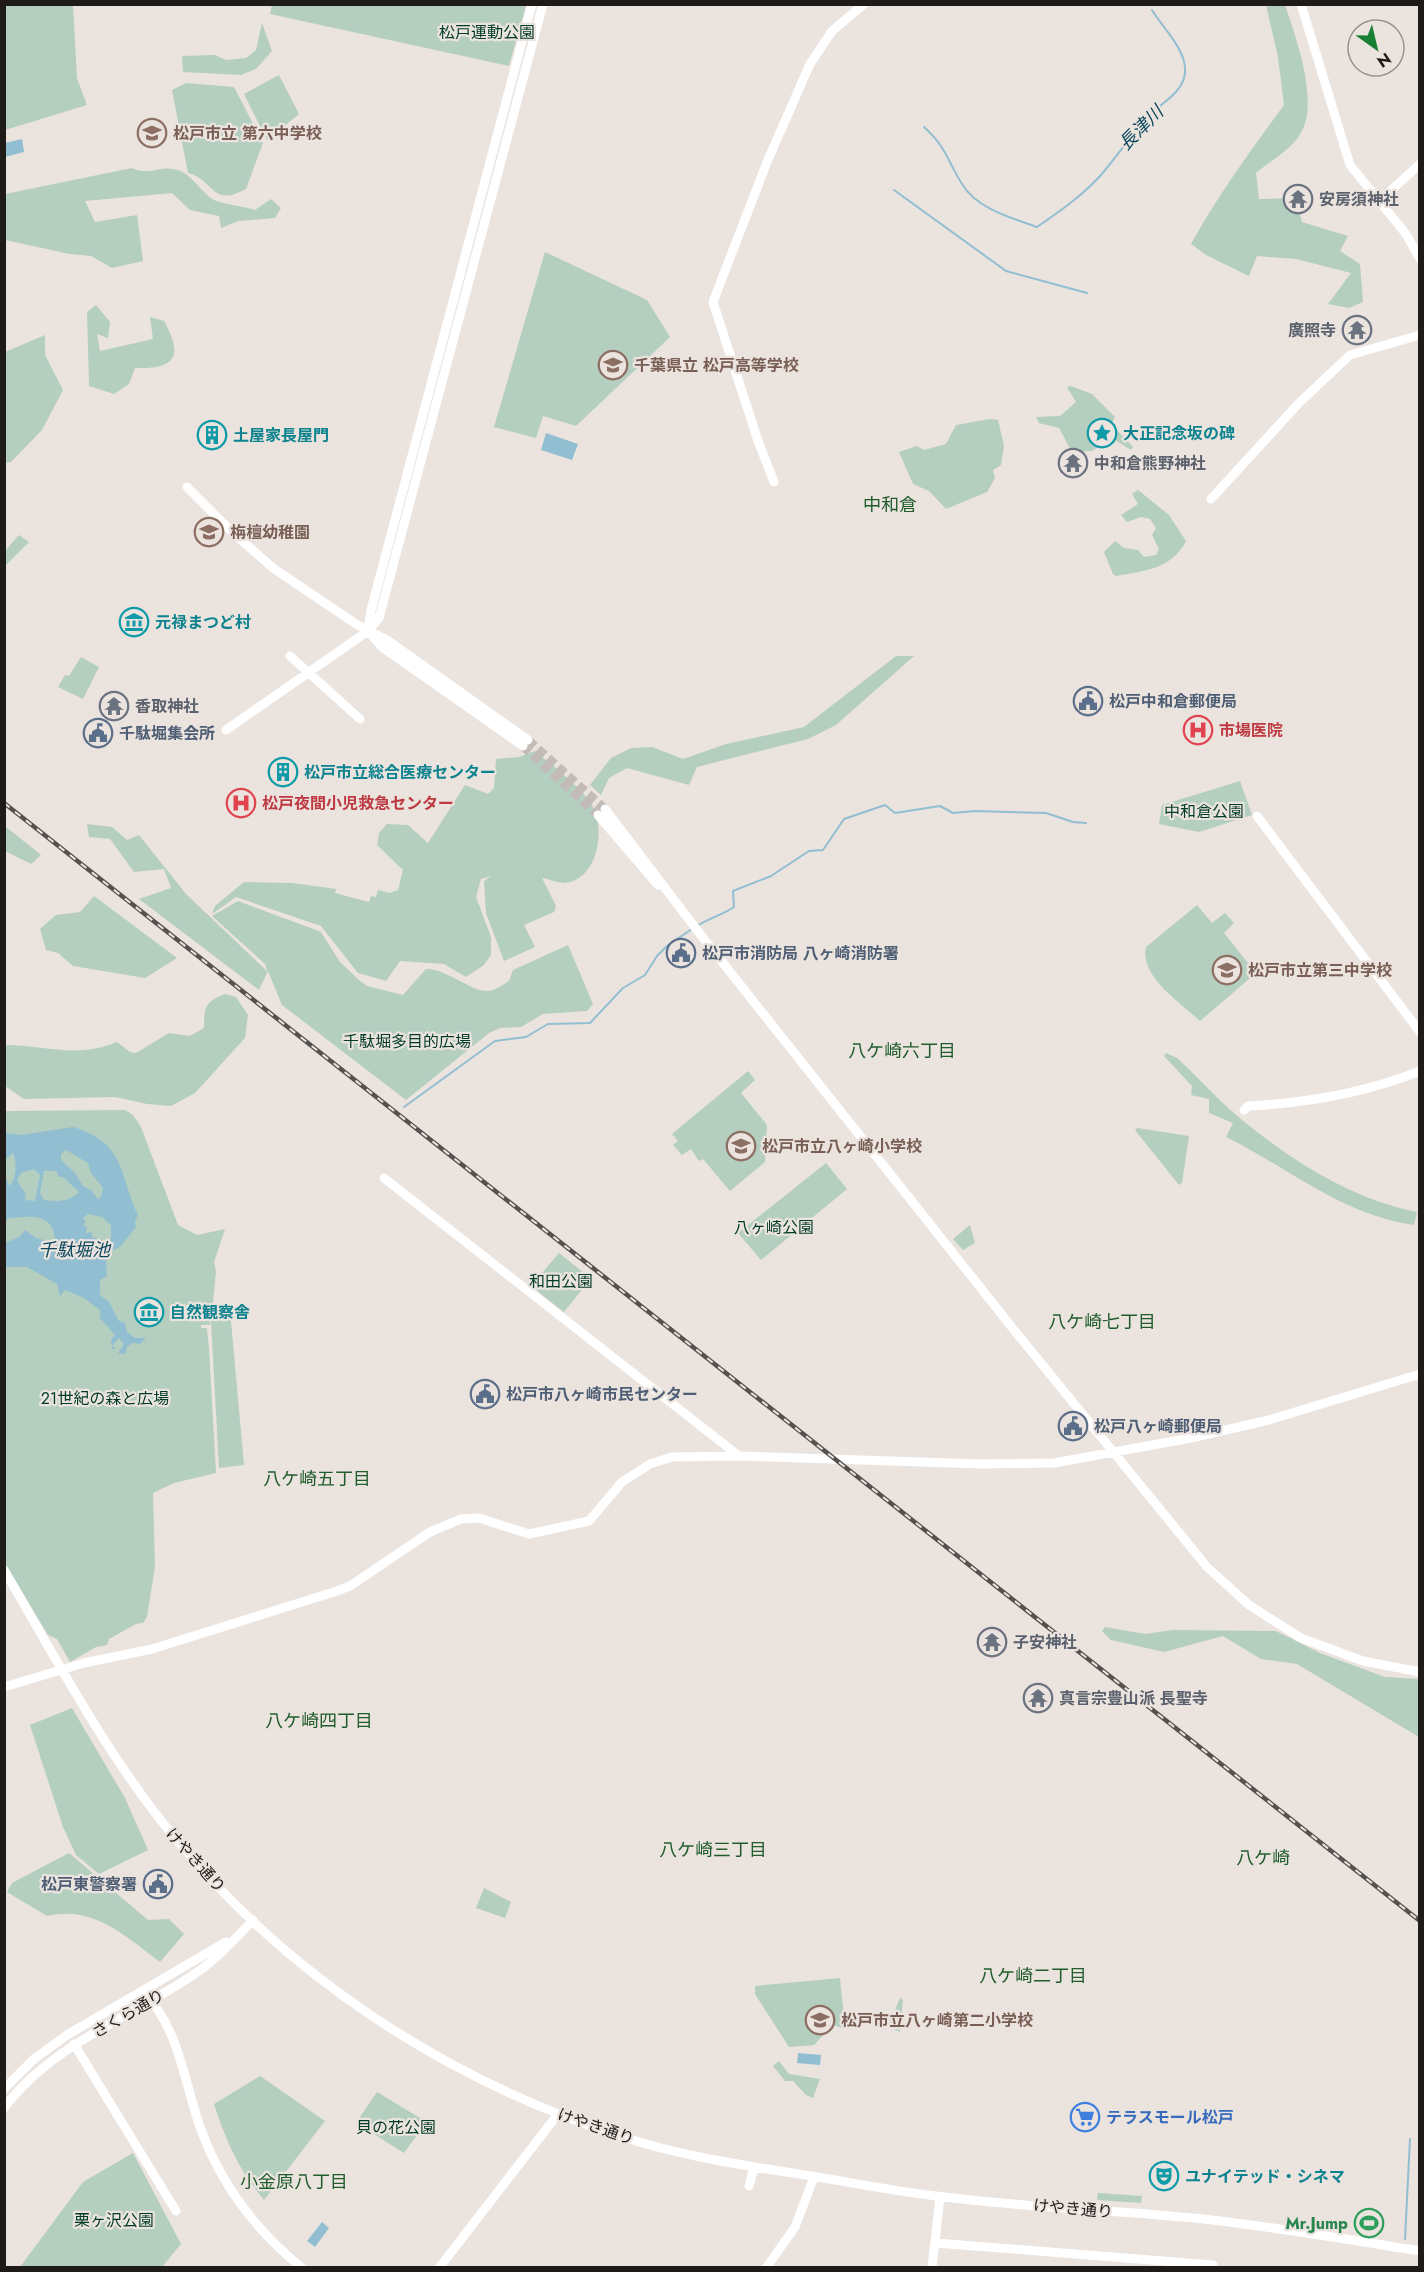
<svg xmlns="http://www.w3.org/2000/svg" width="1424" height="2272" viewBox="0 0 1424 2272" font-family="Jost,'Noto Sans JP',sans-serif">
	<style>
		.green { fill: #b4cec0 }
		.water { fill: #92bed2; fill-rule: evenodd }
		.lines { fill: none; stroke-linecap: round; stroke-linejoin: round }
		.stream { stroke: #92bed2; stroke-width: 2 }
		.tertiary-tunnel { stroke: #c2bbb7; stroke-width: 9; stroke-dasharray: 9 4.5; stroke-linecap: butt }
		.tertiary { stroke: #fff; stroke-width: 9 }
		.rail-casing { stroke: #55514e; stroke-width: 4.5 }
		.rail { stroke: #ebe3de; stroke-width: 2; stroke-dasharray: 7; stroke-linecap: butt }
		.labels { text-anchor: middle; stroke-width: 4.5; stroke-linejoin: round; paint-order: stroke }
		.park-label { font-size: 16px; fill: #003b27; stroke: #ebe3de }
		.education-label { font-size: 16px; font-weight: bold; fill: #785e54; stroke: #ebe3de; text-anchor: start }
		.worship-label { font-size: 16px; font-weight: bold; fill: #5b616d; stroke: #ebe3de; text-anchor: start }
		.culture-label { font-size: 16px; font-weight: bold; fill: #0d838f; stroke: #ebe3de; text-anchor: start }
		.service-label { font-size: 16px; font-weight: bold; fill: #4e5e75; stroke: #ebe3de; text-anchor: start }
		.health-label { font-size: 16px; font-weight: bold; fill: #be3a42; stroke: #ebe3de; text-anchor: start }
		.street-label { font-size: 16px; fill: #1e1b19; stroke: #ebe3de }
		.shop-label { font-size: 16px; font-weight: bold; fill: #366cbe; stroke: #ebe3de; text-anchor: start }
		.leisure-label { font-size: 16px; font-weight: bold; fill: #27864d; stroke: #ebe3de; text-anchor: end }
		.water-label { font-size: 18px; font-style: italic; fill: #0b485d; stroke: #ebe3de }
		.neighbourhood-label { font-size: 18px; fill: #205d2d; stroke: #ebe3de }
	</style>
	<rect width="100%" height="100%" fill="#ebe3de"/>
	<path class="green" d="M 4,5 L 73,5 L 77,78 L 87,105 L 5,130 Z
		M 272,5 L 272,4 L 526,5 L 509,66 L 270,14 Z
		M 1266,5 L 1285,5 C 1296,38 1321,105 1299,136 C 1290,150 1269,162 1256,173 L 1259,199 L 1296,198 L 1302,222 L 1348,236 L 1340,251 L 1360,264 L 1363,302 L 1349,308 L 1328,304 L 1351,273 L 1296,259 L 1257,256 L 1249,276 L 1206,255 L 1191,244 C 1218,195 1251,150 1284,105 L 1278,57 Z
		M 262,23 L 272,51 L 256,69 L 241,75 L 183,72 L 182,56 L 215,55 L 226,60 L 246,58 L 256,50 Z
		M 279,75 L 299,114 L 267,140 L 244,94 Z
		M 186,83 L 234,87 L 263,143 L 246,189 C 211,208 215,180 188,173 L 172,90 Z
		M 132,168 C 150,176 157,166 173,169 C 192,172 199,191 214,200 C 219,203 246,207 255,210 L 271,199 L 281,208 L 275,218 L 238,221 L 221,228 L 219,216 L 190,210 L 172,193 L 85,201 L 95,222 L 137,215 L 143,261 L 112,268 L 91,256 L 70,254 L 5,240 L 5,194 Z
		M 545,252 L 647,300 L 670,337 L 576,426 L 543,416 L 536,438 L 494,427 Z
		M 96,305 L 110,322 L 108,338 L 97,334 L 100,351 L 153,339 L 150,317 L 164,321 C 184,357 175,369 135,368 L 129,384 L 114,394 L 89,386 L 87,312 Z
		M 45,335 L 45,355 L 63,390 L 42,430 L 11,462 L 5,463 L 5,352 Z
		M 1071,386 L 1092,394 L 1115,417 L 1111,424 L 1133,447 L 1131,450 L 1112,438 L 1092,451 L 1072,452 L 1059,428 L 1039,423 L 1036,417 L 1060,416 L 1076,402 L 1067,387 Z
		M 990,419 L 998,420 L 1004,446 L 1001,465 L 993,470 L 995,478 L 987,492 L 946,509 L 929,491 L 913,484 L 899,452 L 917,446 L 924,450 L 946,444 L 956,425 Z
		M 1138,490 L 1169,515 L 1186,541 C 1172,569 1144,571 1116,576 L 1113,574 L 1104,552 L 1115,541 L 1124,548 L 1138,550 L 1144,557 L 1156,555 L 1159,549 L 1152,535 L 1156,528 L 1150,519 L 1141,517 L 1127,522 L 1121,515 L 1138,504 L 1132,494 Z
		M 19,535 L 29,542 L 5,566 L 5,551 Z
		M 896,656 L 914,656 L 836,725 L 808,739 L 697,767 L 689,785 L 627,768 L 609,778 L 601,795 L 590,785 L 611,758 L 631,748 L 652,747 L 683,759 L 726,744 L 804,727 Z
		M 81,657 L 99,667 L 83,699 L 58,687 L 65,675 L 69,676 Z
		M 535,751 C 553,766 576,783 590,802 C 607,824 599,880 565,883 C 558,883 549,879 542,878 L 556,906 L 554,912 L 524,925 L 535,947 L 504,961 L 486,913 L 484,881 L 491,876 L 481,879 L 476,897 L 491,937 L 491,955 L 484,965 L 466,977 L 444,964 L 400,961 L 386,981 L 358,973 L 321,926 L 236,897 L 212,914 L 215,906 L 244,882 L 292,883 L 336,889 L 335,893 L 369,902 L 371,896 L 376,897 L 378,890 L 390,893 L 398,890 L 403,870 L 377,845 L 379,833 L 387,824 L 408,825 L 428,843 L 465,785 L 488,794 L 494,788 L 496,759 L 519,757 Z
		M 1240,781 L 1252,815 L 1199,832 L 1159,824 L 1162,805 Z
		M 87,824 L 112,827 L 127,840 L 139,835 L 186,894 L 267,971 L 265,964 L 212,916 L 238,901 L 321,932 L 340,962 L 359,980 L 367,986 L 403,995 L 426,969 C 448,968 476,997 493,990 C 498,988 504,984 509,981 L 513,970 L 568,945 L 593,1004 L 587,1011 L 543,1014 L 521,1027 L 500,1028 L 489,1033 L 406,1100 L 282,1005 L 268,971 L 259,990 L 139,899 L 171,888 L 164,869 L 134,872 L 110,839 L 89,837 Z
		M 5,826 L 41,855 L 31,864 L 5,851 Z
		M 94,896 L 177,958 L 145,978 L 73,966 L 58,953 L 46,950 L 40,929 L 56,915 L 80,912 Z
		M 1197,905 L 1212,923 L 1225,913 L 1234,923 L 1224,933 L 1256,973 L 1200,1021 C 1181,1003 1139,976 1146,947 Z
		M 225,994 L 236,997 L 248,1015 L 245,1038 L 195,1093 L 171,1106 L 147,1104 L 115,1097 L 24,1099 L 5,1086 L 5,1045 C 45,1045 77,1059 117,1042 L 130,1052 L 136,1053 L 169,1033 L 190,1036 L 204,1028 C 204,1007 205,1002 225,994 Z
		M 1166,1053 L 1177,1058 C 1197,1076 1215,1097 1236,1115 C 1289,1159 1349,1198 1417,1212 L 1414,1225 C 1340,1214 1291,1169 1226,1137 L 1233,1123 L 1209,1113 L 1209,1099 L 1191,1095 L 1192,1086 L 1164,1056 Z
		M 748,1071 L 755,1080 L 741,1093 L 767,1125 L 765,1162 L 730,1191 L 703,1159 L 699,1161 L 691,1149 L 682,1155 L 673,1145 L 678,1141 L 672,1134 Z
		M 125,1110 L 133,1115 L 141,1127 L 178,1225 L 197,1235 L 225,1229 L 214,1262 L 216,1272 L 212,1310 L 230,1310 L 244,1465 L 219,1468 L 211,1321 L 210,1325 L 201,1325 L 201,1328 L 207,1328 L 209,1348 L 216,1473 L 174,1483 L 153,1493 L 155,1566 L 147,1617 L 143,1623 L 136,1624 L 109,1639 L 107,1645 L 96,1647 L 70,1662 L 57,1639 L 48,1635 L 5,1563 L 5,1111 Z
		M 1137,1128 L 1189,1136 L 1182,1183 L 1179,1185 L 1135,1130 Z
		M 826,1163 L 847,1189 L 761,1260 L 738,1233 Z
		M 970,1225 L 975,1243 L 963,1250 L 953,1239 Z
		M 559,1253 L 589,1277 L 589,1281 L 564,1312 L 531,1286 Z
		M 1105,1627 L 1145,1634 L 1173,1630 L 1276,1631 L 1320,1653 L 1385,1677 L 1419,1679 L 1419,1737 L 1297,1664 L 1261,1659 L 1223,1636 L 1164,1652 L 1111,1640 L 1102,1631 Z
		M 72,1708 L 125,1798 L 148,1850 L 99,1874 L 76,1855 L 63,1827 L 30,1725 Z
		M 69,1853 L 148,1920 L 169,1919 L 184,1934 L 160,1962 C 125,1936 94,1905 47,1916 L 7,1892 L 12,1883 Z
		M 484,1888 L 511,1902 L 505,1918 L 476,1908 Z
		M 840,1978 L 845,2029 L 833,2025 L 814,2045 L 789,2047 L 755,1994 L 755,1986 Z
		M 900,1998 L 903,2000 L 900,2032 L 888,2027 Z
		M 779,2061 L 789,2074 L 820,2079 L 813,2098 L 806,2095 L 793,2081 L 785,2081 L 773,2066 Z
		M 260,2076 L 325,2121 L 264,2200 C 238,2168 227,2143 214,2104 Z
		M 377,2092 L 425,2121 L 425,2124 L 404,2153 L 356,2123 Z
		M 133,2153 L 181,2244 L 162,2267 L 20,2267 L 83,2182 Z
		M 1098,2193 L 1142,2196 L 1141,2203 L 1097,2200 Z"/>
	<path class="water" d="M 22,139 L 24,152 L 5,157 L 5,143 Z
		M 546,433 L 578,444 L 572,460 L 541,450 Z
		M 73,1127 C 126,1143 119,1174 138,1215 L 135,1221 L 136,1227 L 119,1248 L 112,1250 L 106,1261 L 107,1276 L 100,1280 L 100,1295 L 109,1302 L 119,1321 L 125,1323 L 127,1332 L 135,1338 L 146,1338 L 140,1344 L 133,1343 L 127,1347 L 125,1354 L 118,1353 L 124,1344 L 119,1338 L 112,1346 L 116,1349 L 112,1349 L 111,1340 L 115,1335 L 100,1318 L 100,1310 L 84,1298 L 65,1290 L 60,1296 L 57,1284 L 27,1267 L 5,1267 L 5,1243 L 19,1237 L 25,1230 L 36,1238 L 52,1242 L 55,1239 C 53,1211 26,1217 8,1218 L 5,1224 L 5,1175 L 9,1186 C 17,1179 17,1162 13,1153 L 5,1160 L 5,1133 L 22,1135 ZM 66,1150 L 88,1163 L 91,1173 L 103,1188 L 101,1197 L 98,1199 L 92,1191 L 83,1186 L 75,1173 L 61,1160 L 61,1154 ZM 34,1169 L 40,1175 L 35,1201 L 25,1200 L 26,1194 L 17,1181 L 21,1173 ZM 44,1171 L 56,1171 L 59,1177 L 63,1177 L 79,1192 C 70,1202 56,1202 44,1200 L 40,1193 ZM 88,1214 L 102,1217 L 111,1225 L 111,1238 L 105,1242 L 92,1237 L 92,1232 L 86,1233 L 87,1226 L 83,1226 L 86,1221 L 83,1218 Z
		M 798,2053 L 821,2055 L 820,2065 L 797,2063 Z
		M 322,2222 L 329,2228 L 315,2247 L 307,2241 Z"/>
	<g class="lines">
		<path class="stream" d="M 924,127 C 947,148 947,160 962,184 C 977,209 1012,218 1037,227 C 1060,211 1082,196 1101,175 C 1118,155 1132,134 1150,115 C 1161,103 1179,95 1184,78 C 1191,53 1163,29 1152,10
			M 894,190 L 1006,271 L 1087,293
			M 697,926 C 708,919 724,914 734,907 L 733,891 L 771,876 L 809,851 L 823,850 L 844,819 L 885,805 L 895,813 L 940,806 L 953,813 L 975,811 L 1046,813 L 1073,822 L 1086,823
			M 404,1107 L 495,1041 L 526,1037 L 548,1024 L 590,1023 L 623,988 L 645,975 L 657,956 L 668,945 L 692,929
			M 1405,2239 L 1410,2139"/>
		<path class="tertiary-tunnel" d="M 528,740 L 605,809
			M 523,746 L 598,815"/>
		<path class="tertiary" d="M 1301,4 L 1350,165 L 1406,234 L 1420,259
			M 1378,202 L 1420,164
			M 774,482 L 758,441 L 713,302 L 767,162 L 810,64 L 832,31 L 864,4
			M 187,487 L 232,532 L 273,568 L 356,624 L 387,640 L 528,740
			M 1211,499 L 1300,402 L 1350,355 L 1420,335
			M 290,656 L 360,719
			M 226,730 L 368,631 L 379,618 L 543,4
			M 523,746 L 382,647 L 368,631 L 371,610 L 532,4
			M 605,809 L 700,934 L 1014,1330 L 1207,1567 L 1249,1605 L 1301,1638 L 1363,1661 L 1420,1672
			M 598,815 L 658,885
			M 1257,816 L 1420,1032
			M 1244,1110 L 1248,1106 C 1307,1103 1365,1093 1420,1071
			M 384,1178 L 739,1456
			M 4,1570 C 58,1662 107,1756 175,1838 C 290,1979 451,2082 623,2137 C 684,2157 748,2166 812,2176 C 853,2183 894,2191 936,2196 C 1028,2208 1120,2210 1212,2220 C 1281,2228 1351,2240 1420,2251
			M 4,1687 L 84,1663 L 152,1649 L 334,1592 L 350,1586 L 430,1532 L 461,1519 L 479,1518 L 529,1534 L 589,1521 L 622,1482 L 650,1464 L 672,1457 L 739,1456 L 982,1464 L 1054,1463 L 1191,1438 L 1269,1420 L 1420,1374
			M 142,1991 C 178,2025 184,2080 199,2124 C 219,2182 254,2229 302,2268
			M 74,2044 L 176,2211
			M 4,2089 L 34,2059 L 67,2035 L 226,1942
			M 4,2108 C 54,2041 137,2016 203,1968 C 222,1954 237,1937 253,1920
			M 749,2186 L 754,2167
			M 936,2243 L 1213,2265
			M 439,2268 L 558,2114
			M 766,2268 L 795,2227 L 814,2177
			M 932,2268 L 940,2197"/>
		<g class="rail-casing">
			<path id="rail" d="M 4,803 L 1420,1921"/>
		</g>
		<use href="#rail" class="rail"/>
	</g>
	<defs>
		<g id="school-ring" transform="scale(1.5)"><circle r="9.5" fill="#ebe3de" stroke="#8d6e63" stroke-width="1.5"/><path d="M0-5L7-2L0 1L-7-2ZM-4 1L0 2.5L4 1V4Q0 6-4 4Z" fill="#8d6e63"/></g>
		<g id="temple-ring" transform="scale(1.5)"><circle r="9.5" fill="#ebe3de" stroke="#6b7280" stroke-width="1.5"/><path d="M0-6L5-2H3V0L6.5 2.5H4V6H1.5V3h-3V6H-4V2.5H-6.5L-3 0V-2H-5Z" fill="#6b7280"/></g>
		<g id="sight-ring" transform="scale(1.5)"><circle r="9.5" fill="#ebe3de" stroke="#0f9aa8" stroke-width="1.5"/><path d="M0-6L1.8-2.2L6-1.7L2.9 1.2L3.7 5.4L0 3.3L-3.7 5.4L-2.9 1.2L-6-1.7L-1.8-2.2Z" fill="#0f9aa8"/></g>
		<g id="building-ring" transform="scale(1.5)"><circle r="9.5" fill="#ebe3de" stroke="#0f9aa8" stroke-width="1.5"/><path d="M-4-6H4V6H1V3H-1V6H-4ZM-2.5-4.3h1.7v1.8h-1.7ZM.8-4.3h1.7v1.8H.8ZM-2.5-1h1.7V.8h-1.7ZM.8-1h1.7V.8H.8Z" fill="#0f9aa8"/></g>
		<g id="museum-ring" transform="scale(1.5)"><circle r="9.5" fill="#ebe3de" stroke="#0f9aa8" stroke-width="1.5"/><path d="M0-6L6-3V-2H-6V-3ZM-5-1h2V3h-2ZM-1-1h2V3h-2ZM3-1h2V3H3ZM-6 4H6V6H-6Z" fill="#0f9aa8"/></g>
		<g id="civic-ring" transform="scale(1.5)"><circle r="9.5" fill="#ebe3de" stroke="#5c6f8a" stroke-width="1.5"/><path d="M-.6-6.5H3V-4.5H.6V-3L4-1V1h2V6H-6V1h2V-1L-.6-3ZM-1.2 2.5V6h2.4V2.5Z" fill="#5c6f8a"/></g>
		<g id="hospital-ring" transform="scale(1.5)"><circle r="9.5" fill="#ebe3de" stroke="#e0444e" stroke-width="1.5"/><path d="M-5-5h3v3.5h4V-5h3V5h-3V1.5h-4V5h-3Z" fill="#e0444e"/></g>
		<g id="supermarket-ring" transform="scale(1.5)"><circle r="9.5" fill="#ebe3de" stroke="#3f7fe0" stroke-width="1.5"/><path d="M-6-5.5h2.5l.6 2H6L4.5 2H-2.5L-4.4-4H-6ZM-1.5 3.2a1.3 1.3 0 1 0 .1 0ZM3 3.2a1.3 1.3 0 1 0 .1 0Z" fill="#3f7fe0"/></g>
		<g id="theatre-ring" transform="scale(1.5)"><circle r="9.5" fill="#ebe3de" stroke="#0f9aa8" stroke-width="1.5"/><path d="M-5-5.5Q0-4 5-5.5V0Q5 5 0 6Q-5 5-5 0ZM-3.3-2.5H-1v1.5H-3.3ZM1-2.5H3.3v1.5H1ZM-2.8 1Q0 5.5 2.8 1Z" fill="#0f9aa8"/></g>
		<g id="stadium-ring" transform="scale(1.5)"><circle r="9.5" fill="#ebe3de" stroke="#2e9e5b" stroke-width="1.5"/><path d="M0-5a6.5 5 0 1 0 0 10a6.5 5 0 1 0 0-10ZM-3.5-1.8h7v3.6h-7Z" fill="#2e9e5b"/></g>
	</defs>
	<g fill-rule="evenodd">
		<use href="#school-ring" x="152" y="133"/>
		<use href="#temple-ring" x="1298" y="199"/>
		<use href="#temple-ring" x="1357" y="330"/>
		<use href="#school-ring" x="613" y="365"/>
		<use href="#sight-ring" x="1102" y="433"/>
		<use href="#building-ring" x="212" y="435"/>
		<use href="#temple-ring" x="1073" y="463"/>
		<use href="#school-ring" x="209" y="532"/>
		<use href="#museum-ring" x="134" y="622"/>
		<use href="#civic-ring" x="1088" y="701"/>
		<use href="#temple-ring" x="114" y="706"/>
		<use href="#hospital-ring" x="1198" y="730"/>
		<use href="#civic-ring" x="98" y="733"/>
		<use href="#building-ring" x="283" y="772"/>
		<use href="#hospital-ring" x="241" y="803"/>
		<use href="#civic-ring" x="681" y="953"/>
		<use href="#school-ring" x="1227" y="970"/>
		<use href="#school-ring" x="741" y="1146"/>
		<use href="#museum-ring" x="149" y="1312"/>
		<use href="#civic-ring" x="485" y="1394"/>
		<use href="#civic-ring" x="1073" y="1426"/>
		<use href="#temple-ring" x="992" y="1642"/>
		<use href="#temple-ring" x="1038" y="1698"/>
		<use href="#civic-ring" x="158" y="1884"/>
		<use href="#school-ring" x="820" y="2020"/>
		<use href="#supermarket-ring" x="1085" y="2117"/>
		<use href="#theatre-ring" x="1164" y="2176"/>
		<use href="#stadium-ring" x="1369" y="2223"/>
	</g>
	<g class="labels">
		<g class="park-label">
			<text x="487" y="38">松戸運動公園</text>
			<text x="1204" y="817">中和倉公園</text>
			<text x="407" y="1047">千駄堀多目的広場</text>
			<text x="774" y="1233">八ヶ崎公園</text>
			<text x="561" y="1287">和田公園</text>
			<text x="105" y="1404">21世紀の森と広場</text>
			<text x="396" y="2133">貝の花公園</text>
			<text x="114" y="2226">栗ヶ沢公園</text>
		</g>
		<g class="education-label">
			<text x="173" y="139">松戸市立 第六中学校</text>
			<text x="634" y="371">千葉県立 松戸高等学校</text>
			<text x="230" y="538">栴檀幼稚園</text>
			<text x="1248" y="976">松戸市立第三中学校</text>
			<text x="762" y="1152">松戸市立八ヶ崎小学校</text>
			<text x="841" y="2026">松戸市立八ヶ崎第二小学校</text>
		</g>
		<g class="worship-label">
			<text x="1319" y="205">安房須神社</text>
			<text x="1336" y="336" text-anchor="end">廣照寺</text>
			<text x="1094" y="469">中和倉熊野神社</text>
			<text x="135" y="712">香取神社</text>
			<text x="1013" y="1648">子安神社</text>
			<text x="1059" y="1704">真言宗豊山派 長聖寺</text>
		</g>
		<g class="culture-label">
			<text x="1123" y="439">大正記念坂の碑</text>
			<text x="233" y="441">土屋家長屋門</text>
			<text x="155" y="628">元禄まつど村</text>
			<text x="304" y="778">松戸市立総合医療センター</text>
			<text x="170" y="1318">自然観察舎</text>
			<text x="1185" y="2182">ユナイテッド・シネマ</text>
		</g>
		<g class="service-label">
			<text x="1109" y="707">松戸中和倉郵便局</text>
			<text x="119" y="739">千駄堀集会所</text>
			<text x="702" y="959">松戸市消防局 八ヶ崎消防署</text>
			<text x="506" y="1400">松戸市八ヶ崎市民センター</text>
			<text x="1094" y="1432">松戸八ヶ崎郵便局</text>
			<text x="137" y="1890" text-anchor="end">松戸東警察署</text>
		</g>
		<g class="health-label">
			<text x="1219" y="736">市場医院</text>
			<text x="262" y="809">松戸夜間小児救急センター</text>
		</g>
		<g class="street-label">
			<text transform="translate(196 1860) rotate(48)" y="6">けやき通り</text>
			<text transform="translate(128 2013) rotate(-30)" y="6">さくら通り</text>
			<text transform="translate(596 2126) rotate(19)" y="6">けやき通り</text>
			<text transform="translate(1073 2208) rotate(5)" y="6">けやき通り</text>
		</g>
		<g class="shop-label">
			<text x="1106" y="2123">テラスモール松戸</text>
		</g>
		<g class="leisure-label">
			<text x="1348" y="2229">Mr.Jump</text>
		</g>
		<g class="water-label">
			<text transform="translate(1141 128) rotate(-45)" y="6">長津川</text>
			<text x="74" y="1256">千駄堀池</text>
		</g>
		<g class="neighbourhood-label">
			<text x="890" y="511">中和倉</text>
			<text x="902" y="1057">八ケ崎六丁目</text>
			<text x="1102" y="1328">八ケ崎七丁目</text>
			<text x="317" y="1485">八ケ崎五丁目</text>
			<text x="319" y="1727">八ケ崎四丁目</text>
			<text x="713" y="1856">八ケ崎三丁目</text>
			<text x="1263" y="1864">八ケ崎</text>
			<text x="1033" y="1982">八ケ崎二丁目</text>
			<text x="294" y="2188">小金原八丁目</text>
		</g>
	</g>
	<rect width="1424" height="2272" fill="none" stroke="#1e1b19" stroke-width="12"/>
	<g transform="translate(1376 48) rotate(146)"><circle r="28" fill="#ebe3de" stroke="#99938f" stroke-width="1.5"/>
	<path d="M0-4.5L10 22L0 15L-10 22Z" fill="#188035"/>
	<text y="-9" font-size="16" font-weight="bold" text-anchor="middle" fill="#1e1b19">N</text>
	</g>
</svg>
